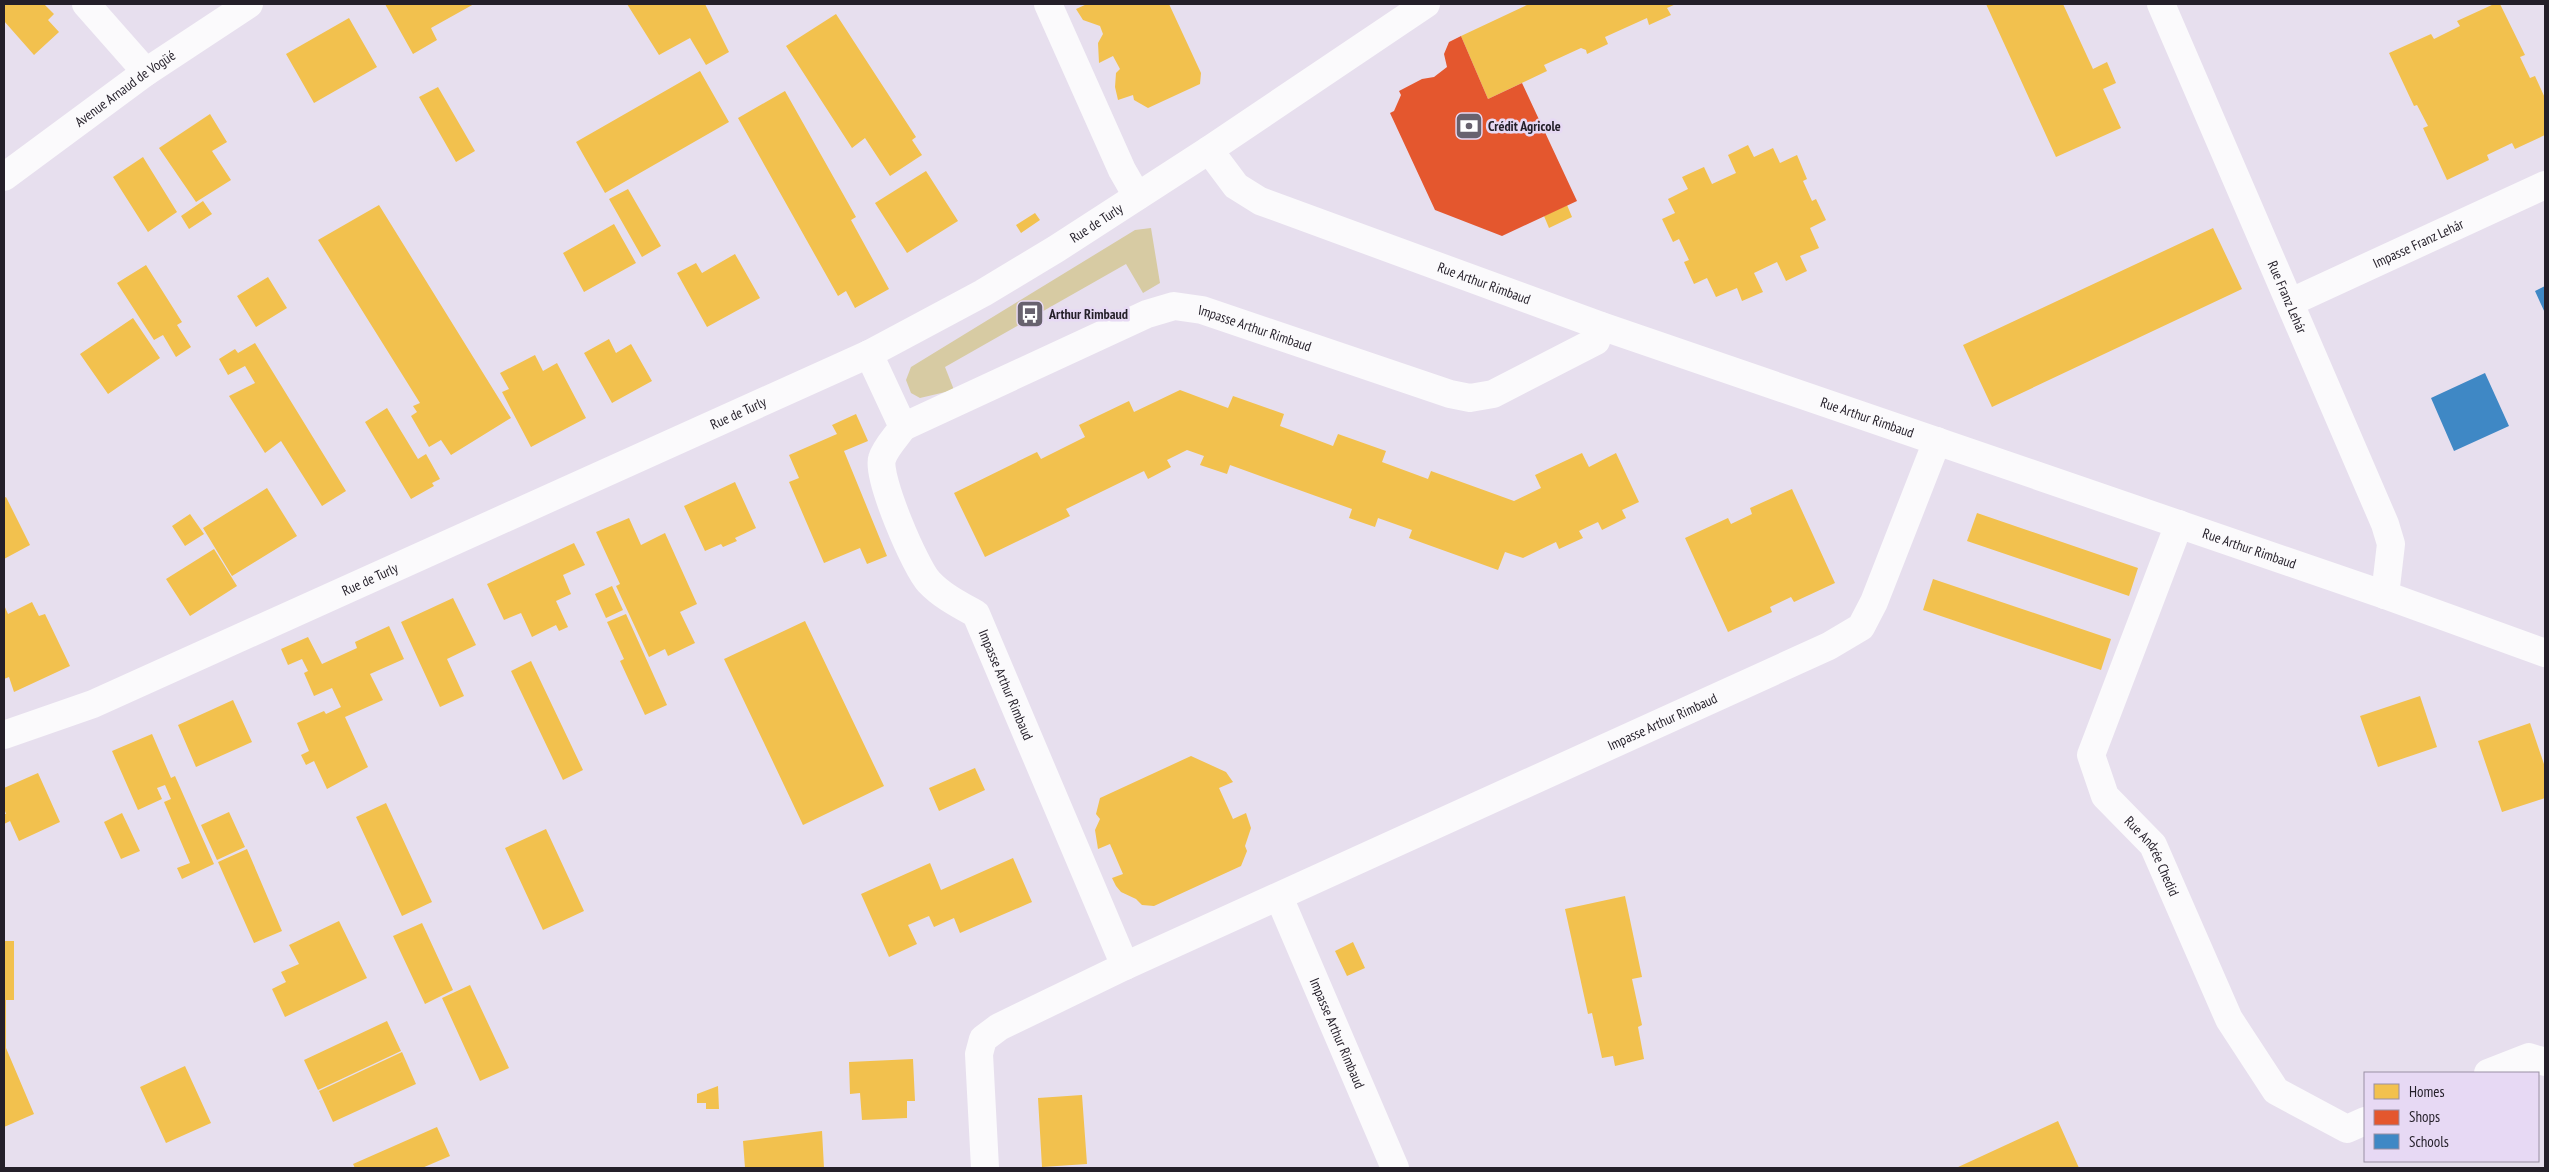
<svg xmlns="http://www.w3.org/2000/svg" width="2549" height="1172" viewBox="0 0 2549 1172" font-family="'PT Sans Narrow',sans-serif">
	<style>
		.green { fill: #d7cba3 }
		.homes { fill: #f2c14e }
		.shops { fill: #e4572e }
		.schools { fill: #3f88c5 }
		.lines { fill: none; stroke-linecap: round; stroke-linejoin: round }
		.minor { stroke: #fbfafc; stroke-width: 28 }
		.labels { text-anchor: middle; stroke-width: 5; stroke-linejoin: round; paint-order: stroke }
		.street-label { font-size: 14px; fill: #241f29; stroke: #e7d9f4 }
		.poi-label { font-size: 14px; font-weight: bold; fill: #241f29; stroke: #e7d9f4; text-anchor: start }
	</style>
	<rect width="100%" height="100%" fill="#e7dfee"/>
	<path class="green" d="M 1151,228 L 1160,283 L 1143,293 L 1126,264 L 945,367 L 954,390 L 920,398 L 911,393 L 906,380 L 911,367 L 1135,230 Z"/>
	<path class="homes" d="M 4,4 L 44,4 L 54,14 L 48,20 L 59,32 L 34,55 L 4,21 Z
		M 385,4 L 474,4 L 431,28 L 437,40 L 413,54 Z
		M 627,4 L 705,4 L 729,52 L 706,65 L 690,38 L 659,55 Z
		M 1087,4 L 1169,4 L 1201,73 L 1200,84 L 1148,108 L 1134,100 L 1133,95 L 1118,100 L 1115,87 L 1116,73 L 1120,69 L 1113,56 L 1099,63 L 1098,43 L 1103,34 L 1100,26 L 1083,20 L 1076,9 Z
		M 1529,4 L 1676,4 L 1667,8 L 1671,15 L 1649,25 L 1647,18 L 1605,37 L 1608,44 L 1587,54 L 1586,50 L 1581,48 L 1544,65 L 1547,71 L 1488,99 L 1461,36 Z
		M 1986,4 L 2063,4 L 2093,69 L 2107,62 L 2116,83 L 2103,89 L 2121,128 L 2056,157 Z
		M 2494,4 L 2500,4 L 2525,55 L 2520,57 L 2530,78 L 2535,76 L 2545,98 L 2545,135 L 2515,149 L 2512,143 L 2487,155 L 2489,160 L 2447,180 L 2423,128 L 2428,126 L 2417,105 L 2414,106 L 2389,53 L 2431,34 L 2434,39 L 2460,26 L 2457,21 Z
		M 836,14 L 916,137 L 912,140 L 922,155 L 890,176 L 865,138 L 852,148 L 786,46 Z
		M 349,18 L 377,67 L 314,103 L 286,54 Z
		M 700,71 L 729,122 L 605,193 L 576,142 Z
		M 438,87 L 475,151 L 456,162 L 419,97 Z
		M 785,91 L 856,217 L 851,220 L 889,289 L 855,308 L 846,291 L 838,296 L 738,118 Z
		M 210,114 L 227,142 L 212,151 L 231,180 L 196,202 L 159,148 Z
		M 1748,145 L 1754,157 L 1773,148 L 1780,163 L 1797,155 L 1807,179 L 1803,181 L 1812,201 L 1816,199 L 1826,220 L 1810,228 L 1819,248 L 1800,256 L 1807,271 L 1786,281 L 1777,262 L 1754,273 L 1763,292 L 1742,301 L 1737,288 L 1716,297 L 1707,278 L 1694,284 L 1684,262 L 1689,260 L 1679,239 L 1673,242 L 1662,219 L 1675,213 L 1668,199 L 1688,189 L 1682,177 L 1704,167 L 1712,184 L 1736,173 L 1728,155 Z
		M 143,157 L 177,212 L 148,232 L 113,177 Z
		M 926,171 L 958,221 L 907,253 L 875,203 Z
		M 628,189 L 661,246 L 642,257 L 609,199 Z
		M 203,201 L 212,214 L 189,229 L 181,216 Z
		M 379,205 L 511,418 L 451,455 L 441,440 L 429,447 L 411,416 L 417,412 L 413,406 L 420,403 L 318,240 Z
		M 1567,205 L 1572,217 L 1549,228 L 1544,216 Z
		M 1035,213 L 1040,220 L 1021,233 L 1016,225 Z
		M 614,224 L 636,263 L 584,292 L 563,253 Z
		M 2213,228 L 2242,289 L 1992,407 L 1963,345 Z
		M 735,254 L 760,298 L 707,327 L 677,273 L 696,263 L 702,273 Z
		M 146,265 L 182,322 L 177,325 L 191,347 L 176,357 L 163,335 L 154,340 L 117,283 Z
		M 268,277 L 287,308 L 256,327 L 237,296 Z
		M 133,318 L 160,358 L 108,394 L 80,354 Z
		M 609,339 L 616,353 L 631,344 L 652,381 L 612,403 L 584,353 Z
		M 255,343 L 346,491 L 322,506 L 281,441 L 265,453 L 229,396 L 255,383 L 245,366 L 228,375 L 219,359 L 235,349 L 238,353 Z
		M 535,355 L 543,371 L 557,363 L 586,418 L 531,447 L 502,392 L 509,389 L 500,373 Z
		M 1180,390 L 1228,408 L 1233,396 L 1284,414 L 1280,426 L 1333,446 L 1338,434 L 1386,451 L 1382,462 L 1428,479 L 1431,471 L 1514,501 L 1541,488 L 1535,475 L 1582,453 L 1589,467 L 1616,453 L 1639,502 L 1622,510 L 1626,518 L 1602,530 L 1598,522 L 1579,531 L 1583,538 L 1559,549 L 1556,542 L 1523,558 L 1505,552 L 1498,570 L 1409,538 L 1412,530 L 1378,518 L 1375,527 L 1349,518 L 1352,509 L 1230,465 L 1227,474 L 1200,465 L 1204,456 L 1187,450 L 1167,460 L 1171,467 L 1148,479 L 1144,471 L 1066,509 L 1070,516 L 985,557 L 954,493 L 1037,452 L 1041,459 L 1085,437 L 1079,425 L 1129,401 L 1134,412 Z
		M 387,408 L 418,459 L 426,454 L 440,479 L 432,483 L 434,486 L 411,499 L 365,422 Z
		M 856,414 L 868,441 L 844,451 L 887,556 L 867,564 L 860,548 L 824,563 L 789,482 L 799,478 L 789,455 L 837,434 L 832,425 Z
		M 735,482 L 756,528 L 735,538 L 737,541 L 723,547 L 721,544 L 705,551 L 684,506 Z
		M 267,488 L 297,536 L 232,576 L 203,528 Z
		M 1792,489 L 1835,583 L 1794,602 L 1791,597 L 1770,607 L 1772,612 L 1728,632 L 1685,538 L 1728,518 L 1731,524 L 1752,514 L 1750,508 Z
		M 6,497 L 30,545 L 4,559 L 4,498 Z
		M 1977,513 L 2138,568 L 2129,596 L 1967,541 Z
		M 190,514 L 204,534 L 185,546 L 172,526 Z
		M 629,518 L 641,545 L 665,533 L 697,604 L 680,612 L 695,643 L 668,656 L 665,649 L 649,657 L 616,586 L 620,584 L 596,532 Z
		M 574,543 L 585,565 L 563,575 L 571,594 L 556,601 L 568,627 L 559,631 L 556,625 L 532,637 L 521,613 L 504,620 L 487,584 Z
		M 214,549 L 237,586 L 190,616 L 166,579 Z
		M 1933,579 L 2111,639 L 2101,670 L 1923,610 Z
		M 612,586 L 623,610 L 606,618 L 595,594 Z
		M 453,598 L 476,645 L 447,659 L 464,696 L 440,707 L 401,622 Z
		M 32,602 L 39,616 L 45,614 L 70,666 L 14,692 L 9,677 L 4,679 L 4,605 L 8,614 Z
		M 626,614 L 667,705 L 645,715 L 620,661 L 624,659 L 607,622 Z
		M 805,621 L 884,786 L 803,825 L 724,659 Z
		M 389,626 L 404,659 L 370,674 L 383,700 L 345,717 L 368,767 L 327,789 L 314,761 L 306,765 L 301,755 L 309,751 L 297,723 L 324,711 L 326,714 L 341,707 L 332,688 L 314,696 L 304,673 L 308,671 L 302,659 L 288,665 L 281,649 L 308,637 L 322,664 L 357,648 L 355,642 Z
		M 531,661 L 583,770 L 563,780 L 511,671 Z
		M 2420,696 L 2437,747 L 2378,767 L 2360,716 Z
		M 233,700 L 252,742 L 196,767 L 178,725 Z
		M 2530,723 L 2545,767 L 2545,798 L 2502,812 L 2478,741 Z
		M 152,734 L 171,778 L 175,776 L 214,864 L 182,879 L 177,868 L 190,863 L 164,802 L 171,799 L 165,785 L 157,788 L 162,799 L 138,810 L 112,751 Z
		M 1191,756 L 1226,772 L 1233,782 L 1219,788 L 1233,819 L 1246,813 L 1251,828 L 1245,846 L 1247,851 L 1241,866 L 1154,906 L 1142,905 L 1136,899 L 1121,892 L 1116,886 L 1112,878 L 1123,874 L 1110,844 L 1098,849 L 1095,830 L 1100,819 L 1096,814 L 1100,798 Z
		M 975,768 L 985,790 L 939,811 L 929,788 Z
		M 38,773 L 60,822 L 19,841 L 10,821 L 4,824 L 4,814 L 6,814 L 4,808 L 4,788 Z
		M 386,803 L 432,902 L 402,916 L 356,817 Z
		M 229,812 L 245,847 L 217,860 L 201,825 Z
		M 122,813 L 140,851 L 121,859 L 104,822 Z
		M 546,829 L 584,911 L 543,930 L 505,848 Z
		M 247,849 L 282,931 L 254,943 L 218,862 Z
		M 1013,858 L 1032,902 L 960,933 L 954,918 L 934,927 L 929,916 L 908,925 L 917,944 L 889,957 L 861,894 L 930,863 L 941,890 Z
		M 1625,896 L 1642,977 L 1632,979 L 1642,1025 L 1638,1027 L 1644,1059 L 1615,1066 L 1613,1056 L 1602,1058 L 1592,1013 L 1588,1014 L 1565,909 Z
		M 339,921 L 367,978 L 285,1017 L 272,989 L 286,982 L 281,972 L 299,964 L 289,945 Z
		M 422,923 L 453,990 L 425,1004 L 393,936 Z
		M 4,941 L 14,941 L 14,1000 L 6,1000 L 6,1048 L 34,1114 L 4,1127 Z
		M 1353,942 L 1365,968 L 1347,976 L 1335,951 Z
		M 470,985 L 509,1068 L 480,1081 L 442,998 Z
		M 387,1021 L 401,1051 L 318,1090 L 304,1060 Z
		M 402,1052 L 416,1084 L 333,1122 L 319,1091 Z
		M 913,1059 L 915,1101 L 907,1101 L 907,1118 L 862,1120 L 860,1093 L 850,1094 L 849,1062 Z
		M 185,1066 L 211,1123 L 166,1143 L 140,1087 Z
		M 718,1086 L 719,1109 L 706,1109 L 706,1103 L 697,1103 L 697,1094 Z
		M 1082,1095 L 1087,1164 L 1042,1167 L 1038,1098 Z
		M 2058,1121 L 2079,1168 L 1956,1168 Z
		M 437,1127 L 450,1156 L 422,1168 L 355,1168 L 353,1164 Z
		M 822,1131 L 824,1168 L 745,1168 L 743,1141 Z"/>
	<path class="shops" d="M 1461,36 L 1488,99 L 1522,83 L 1577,201 L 1502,236 L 1435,210 L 1390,113 L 1394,111 L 1401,95 L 1399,91 L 1422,79 L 1434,77 L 1447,67 L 1444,54 L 1449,42 Z"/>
	<path class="schools" d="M 2545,286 L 2545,313 L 2535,291 Z
		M 2485,373 L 2509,426 L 2454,451 L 2431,398 Z"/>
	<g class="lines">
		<g class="minor">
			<path d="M 86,4 L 146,72"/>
			<path d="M 1048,4 L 1122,170 L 1137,196"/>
			<path id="s1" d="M 2161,4 L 2385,524 L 2391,544 L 2385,595"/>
			<path id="s2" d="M 1209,150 L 1236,186 L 1260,201 L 1601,326 L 2385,595 L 2545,653"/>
			<path id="s3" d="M 4,177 L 146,72 L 249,4"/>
			<path id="s4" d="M 2291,302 L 2545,185"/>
			<path id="s5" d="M 869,354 L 903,427 C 897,436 885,448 882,459 C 876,476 916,569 929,582 C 942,596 960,605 976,614 L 1125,966"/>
			<path id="s6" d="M 903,427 L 1147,314 L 1174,306 L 1202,310 L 1450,394 L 1470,398 L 1493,394 L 1596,341 L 1601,326"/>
			<path id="s7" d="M 2179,524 L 2091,755 L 2105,796 L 2153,845 L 2229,1019 L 2276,1091 L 2347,1129 L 2365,1121"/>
			<path id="s8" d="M 4,735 L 93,704 L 869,354 L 983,293 L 1056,249 L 1209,150 L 1426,4"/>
			<path id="s9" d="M 1279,897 L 1395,1168"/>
			<path d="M 2488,1073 L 2529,1057 L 2545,1062"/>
			<path id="s10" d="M 985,1168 L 979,1054 L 983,1039 L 999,1027 L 1125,966 L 1829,646 L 1861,627 L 1874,602 L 1937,441"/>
		</g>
	</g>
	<defs>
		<g id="bank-square" transform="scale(1.4375)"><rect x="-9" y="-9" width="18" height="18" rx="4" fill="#68626e" stroke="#e7d9f4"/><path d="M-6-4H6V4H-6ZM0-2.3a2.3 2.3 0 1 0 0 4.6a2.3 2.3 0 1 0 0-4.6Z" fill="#fff"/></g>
		<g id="bus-square" transform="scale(1.4375)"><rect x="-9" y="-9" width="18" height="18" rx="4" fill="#68626e" stroke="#e7d9f4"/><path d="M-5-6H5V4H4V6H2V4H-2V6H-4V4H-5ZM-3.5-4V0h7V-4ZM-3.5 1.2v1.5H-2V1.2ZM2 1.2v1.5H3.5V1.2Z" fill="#fff"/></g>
	</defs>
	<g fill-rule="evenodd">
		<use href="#bank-square" x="1469" y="126"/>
		<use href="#bus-square" x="1030" y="314"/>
	</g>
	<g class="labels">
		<g class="street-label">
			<text dy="5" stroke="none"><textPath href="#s3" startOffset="150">Avenue Arnaud de Vogüé</textPath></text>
			<text dy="5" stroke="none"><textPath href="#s8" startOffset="1208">Rue de Turly</textPath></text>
			<text dy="5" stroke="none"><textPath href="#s4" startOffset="140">Impasse Franz Lehár</textPath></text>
			<text dy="5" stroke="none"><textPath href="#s2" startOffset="312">Rue Arthur Rimbaud</textPath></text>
			<text dy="5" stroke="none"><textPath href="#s1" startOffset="319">Rue Franz Lehár</textPath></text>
			<text dy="5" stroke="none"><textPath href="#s6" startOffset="381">Impasse Arthur Rimbaud</textPath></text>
			<text dy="5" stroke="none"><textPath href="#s8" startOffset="802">Rue de Turly</textPath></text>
			<text dy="5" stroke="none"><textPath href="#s2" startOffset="718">Rue Arthur Rimbaud</textPath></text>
			<text dy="5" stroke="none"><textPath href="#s2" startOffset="1122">Rue Arthur Rimbaud</textPath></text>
			<text dy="5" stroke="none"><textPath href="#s8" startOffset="398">Rue de Turly</textPath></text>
			<text dy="5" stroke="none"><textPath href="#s5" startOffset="386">Impasse Arthur Rimbaud</textPath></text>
			<text dy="5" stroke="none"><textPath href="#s10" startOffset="880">Impasse Arthur Rimbaud</textPath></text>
			<text dy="5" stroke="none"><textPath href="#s7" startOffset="368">Rue Andrée Chedid</textPath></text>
			<text dy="5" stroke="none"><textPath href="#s9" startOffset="148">Impasse Arthur Rimbaud</textPath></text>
		</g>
		<g class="poi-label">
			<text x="1488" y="131">Crédit Agricole</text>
			<text x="1049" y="319">Arthur Rimbaud</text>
		</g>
	</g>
	<rect width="2549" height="1172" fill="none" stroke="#241f29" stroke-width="10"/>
	<rect x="2364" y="1072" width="175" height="90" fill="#e7d9f4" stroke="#998fa3"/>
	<rect x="2374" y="1084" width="25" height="15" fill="#f2c14e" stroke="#998fa3"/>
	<text x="2409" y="1097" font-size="15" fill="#241f29">Homes</text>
	<rect x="2374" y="1110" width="25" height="15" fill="#e4572e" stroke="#998fa3"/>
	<text x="2409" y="1122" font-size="15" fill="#241f29">Shops</text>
	<rect x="2374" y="1134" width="25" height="15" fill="#3f88c5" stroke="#998fa3"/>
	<text x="2409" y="1147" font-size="15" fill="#241f29">Schools</text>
</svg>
